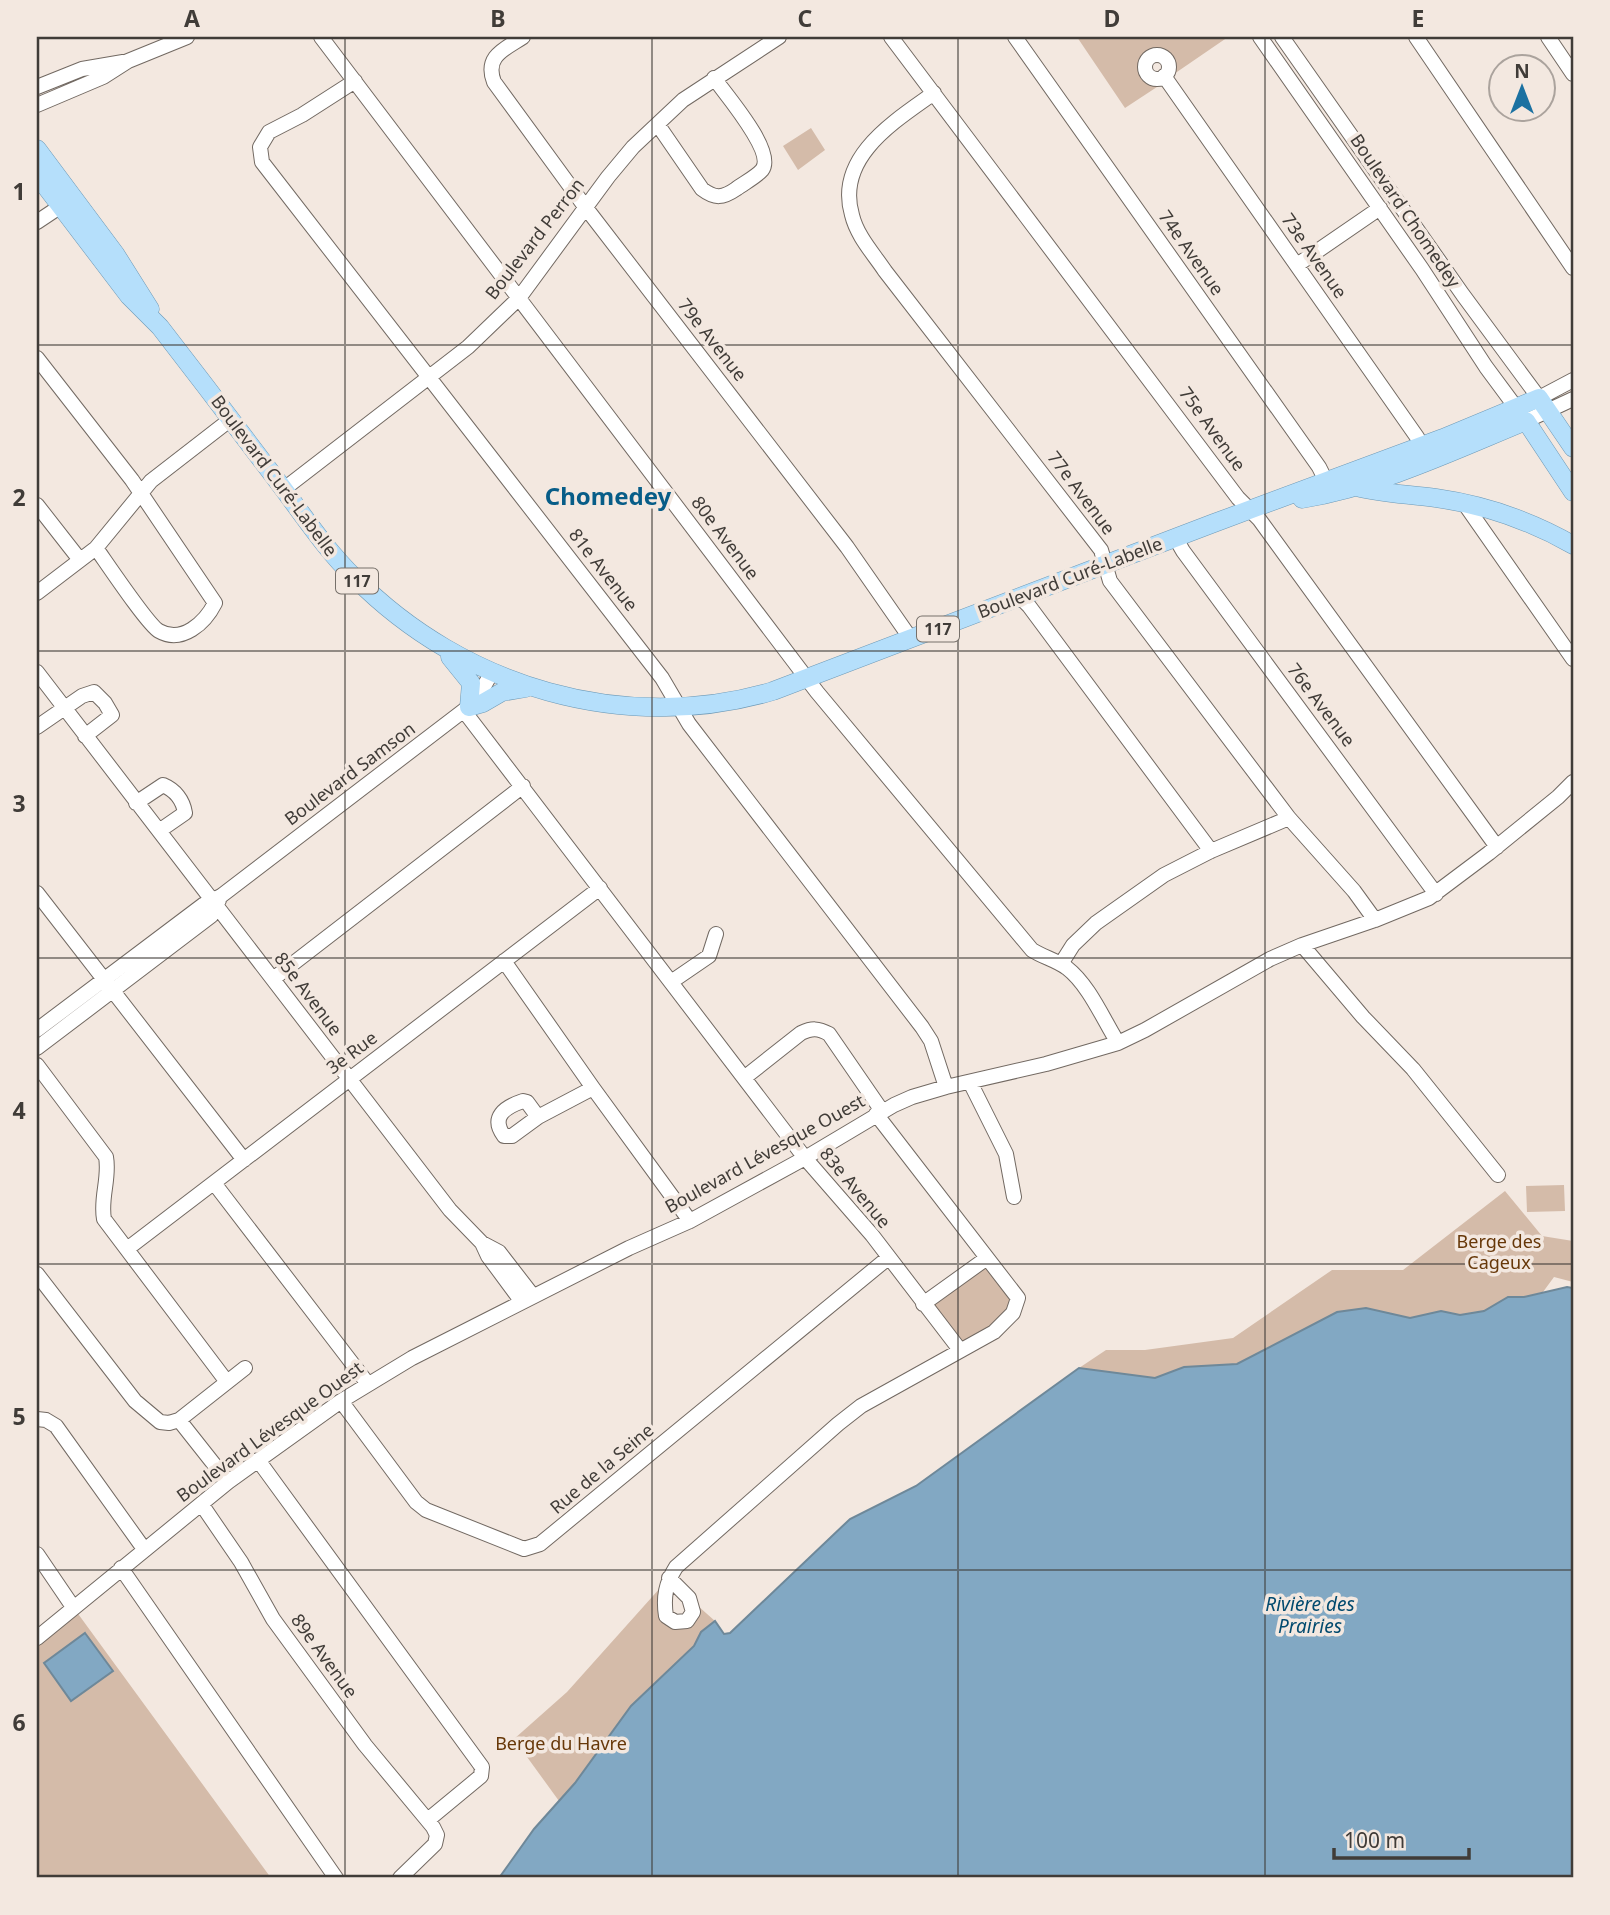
<svg xmlns="http://www.w3.org/2000/svg" width="1610" height="1915" viewBox="0 0 1610 1915" font-family="'Noto Sans',sans-serif">
	<style>
		.green { fill: #d4bba9 }
		.water { fill: #82a8c3; stroke: #6e8899; stroke-width: 2 }
		.lines { fill: none; stroke-linecap: round; stroke-linejoin: round }
		.minor-casing { stroke: #726962; stroke-width: 16 }
		.major-casing { stroke: #6c98b5; stroke-width: 19 }
		.minor { stroke: #fff; stroke-width: 14 }
		.major { stroke: #b5dffb; stroke-width: 18 }
		.grid { fill: none; stroke: #403c38; stroke-width: 2; stroke-opacity: 0.55 }
		.labels { text-anchor: middle; stroke-width: 7; stroke-linejoin: round; paint-order: stroke }
		.shield { fill: #f3e8e0; stroke: #76706a; stroke-width: 2 }
		.shield-label { font-size: 16px; font-weight: bold; fill: #403c38 }
		.street-label { font-size: 18px; fill: #403c38; stroke: #f3e8e0 }
		.park-label { font-size: 18px; fill: #673809; stroke: #f3e8e0 }
		.water-label { font-size: 19px; font-style: italic; fill: #024a6e; stroke: #f3e8e0 }
		.district-label { font-size: 24px; font-weight: bold; fill: #075d88; stroke: #f3e8e0 }
		.neatline { fill: none; stroke: #403c38; stroke-width: 2.5 }
		.grid-label { font-size: 23px; text-anchor: middle; font-weight: bold; fill: #403c38 }
	</style>
	<rect width="100%" height="100%" fill="#f3e8e0"/>
	<path class="green" d="M 1077,37 L 1228,37 L 1174,74 L 1175,62 C 1156,43 1145,47 1139,73 L 1146,82 L 1160,85 L 1125,108 Z
		M 811,128 L 825,150 L 798,170 L 783,146 Z
		M 1564,1185 L 1565,1211 L 1527,1212 L 1526,1186 Z
		M 1505,1191 L 1542,1236 L 1573,1241 L 1573,1282 L 1554,1277 L 1543,1292 L 1524,1297 L 1508,1297 L 1484,1311 L 1460,1315 L 1441,1311 L 1410,1318 L 1366,1308 L 1337,1312 L 1237,1364 L 1184,1367 L 1155,1378 L 1079,1368 L 1106,1350 L 1145,1350 L 1233,1338 L 1332,1270 L 1403,1270 Z
		M 987,1258 L 1018,1298 L 1013,1313 L 960,1350 L 923,1304 Z
		M 669,1578 L 666,1616 L 687,1621 L 689,1598 L 715,1621 L 701,1632 L 694,1646 L 559,1801 L 514,1739 L 567,1692 Z
		M 76,1611 L 271,1878 L 37,1878 L 37,1645 Z"/>
	<path class="water" d="M 1567,1287 L 1573,1288 L 1573,1878 L 499,1878 L 534,1829 L 575,1783 L 631,1706 L 694,1646 L 701,1632 L 715,1621 L 724,1634 L 730,1633 L 850,1519 L 916,1486 L 1079,1368 L 1155,1378 L 1184,1367 L 1237,1364 L 1337,1312 L 1366,1308 L 1410,1318 L 1441,1311 L 1460,1315 L 1484,1311 L 1508,1297 L 1524,1297 Z
		M 85,1633 L 113,1671 L 71,1701 L 44,1663 Z"/>
	<g class="lines">
		<g class="minor-casing">
			<path id="minor" d="M 321,37 L 817,692 L 1032,950 C 1043,957 1056,960 1067,968 C 1089,985 1103,1019 1118,1043
				M 523,37 C 505,49 484,56 494,82 L 586,208 L 847,547 L 911,639
				M 891,37 L 1238,498 L 1259,519 L 1497,847
				M 1015,37 L 1319,467 L 1330,489
				M 1260,37 L 1422,269 L 1486,367 L 1526,421 L 1573,399
				M 1282,37 L 1463,295 L 1539,398 L 1573,380
				M 1416,37 L 1573,268
				M 1548,37 L 1573,74
				M1145 67a12 12 0 1 1 24 0a12 12 0 1 1-24 0Z
				M 1164,76 L 1417,437 L 1425,453
				M 355,81 L 302,115 L 269,132 L 260,147 L 262,162 L 662,678 L 689,724 L 922,1027 L 931,1041 L 946,1087
				M 37,87 L 82,69 L 123,62
				M 934,93 C 895,121 835,157 852,215 C 857,236 873,253 885,271 L 1101,550 L 1110,581 L 1289,818 L 1354,891 L 1375,920
				M 37,105 L 103,77 L 128,61 L 187,37
				M 658,125 L 702,189 C 715,199 723,198 736,189 C 744,183 756,177 762,170 C 776,152 726,95 714,78
				M 37,222 L 61,206
				M 1297,265 L 1380,208
				M 37,358 L 132,480 L 215,603 C 205,623 182,644 159,631 C 148,625 106,562 96,548
				M 284,489 L 468,347 L 519,298 L 608,177 L 633,147 L 683,100 L 779,37
				M 1464,503 L 1573,659
				M 37,505 L 80,560
				M 1175,537 L 1183,551 L 1436,894
				M 37,593 L 96,548 L 151,481 L 231,419
				M 1020,597 L 1029,606 L 1211,851
				M 37,672 L 450,1210 L 482,1243 L 499,1252 L 533,1296
				M 464,711 L 805,1158 L 872,1235 L 960,1350
				M 37,727 L 82,696 L 94,692 L 105,703 L 112,715 L 85,736
				M 136,803 L 163,785 C 175,790 183,800 185,813 L 159,831
				M 37,893 L 244,1160
				M 1302,945 L 1363,1017 L 1413,1069 L 1498,1175
				M 504,961 L 593,1088 L 690,1221
				M 1061,964 L 1073,945 L 1096,923 L 1164,875 L 1211,851 L 1289,818
				M 273,979 L 523,786
				M 671,982 L 709,956 L 716,934
				M 37,1030 L 203,905 L 221,896 L 467,708 L 479,695 L 492,672
				M 37,1048 L 211,916 L 219,900
				M 37,1065 L 106,1157 C 110,1178 100,1198 104,1219 L 227,1382
				M 744,1078 L 801,1033 C 812,1028 818,1028 829,1034 L 882,1111
				M 970,1082 L 1006,1154 L 1014,1197
				M 523,1101 L 527,1102 L 538,1117 L 512,1136 L 504,1136 C 490,1117 505,1107 523,1101 Z
				M 538,1117 L 593,1088
				M 214,1183 L 368,1384
				M 482,1243 L 488,1256 L 522,1302
				M 127,1249 L 600,888
				M 37,1274 L 135,1401 L 160,1422 L 169,1423 L 179,1420 L 245,1368
				M 923,1304 L 987,1258
				M 341,1401 L 416,1502 L 426,1510 L 524,1549 L 540,1544 L 888,1258
				M 37,1419 L 46,1420 L 56,1426 L 144,1549
				M 179,1420 L 228,1482
				M 258,1460 L 482,1767 L 481,1776 L 429,1819
				M 202,1505 L 241,1562 L 273,1619 L 365,1745 L 433,1827 L 437,1835 L 435,1844 L 400,1878
				M 37,1554 L 73,1607
				M 121,1568 L 336,1878
				M 669,1578 L 689,1598 L 693,1612 L 687,1621 L 675,1622 L 666,1616 C 663,1597 666,1583 676,1567 L 838,1424 L 861,1406 L 994,1332 L 1013,1313 L 1018,1298 L 876,1114
				M 37,1638 L 228,1482 L 341,1401 L 412,1358 L 629,1248 L 690,1221 L 805,1158 L 894,1105 L 912,1097 L 946,1087 L 1046,1064 L 1118,1043 L 1145,1030 L 1270,959 L 1302,945 L 1375,920 L 1429,898 L 1489,853 L 1558,797 L 1573,782"/>
		</g>
		<g class="major-casing">
			<path id="major" d="M 37,149 L 116,255 L 150,309
				M 37,175 L 129,296 L 160,327 C 201,380 242,434 282,487 C 305,518 327,551 355,578 C 463,687 624,735 773,691 L 1214,523 L 1443,438 L 1539,398 L 1573,448
				M 1357,487 C 1383,494 1409,494 1436,498 C 1485,505 1531,521 1573,545
				M 1302,499 C 1380,486 1453,451 1526,421 L 1573,492
				M 450,657 L 471,683 L 469,707 L 483,703 L 502,692 L 526,688"/>
		</g>
		<use href="#minor" class="minor"/>
		<use href="#major" class="major"/>
	</g>
	<path class="grid" d="M 345,37 L 345,1878M 652,37 L 652,1878M 958,37 L 958,1878M 1265,37 L 1265,1878M 37,345 L 1573,345M 37,651 L 1573,651M 37,958 L 1573,958M 37,1264 L 1573,1264M 37,1570 L 1573,1570"/>
	<g class="labels">
		<g class="shield">
			<rect x="336" y="568.5" width="42" height="25" rx="5"/>
			<rect x="917" y="616.5" width="42" height="25" rx="5"/>
		</g>
		<g class="shield-label">
			<text x="357" y="587">117</text>
			<text x="938" y="635">117</text>
		</g>
		<g class="street-label">
			<text transform="translate(1405 211) rotate(56)" y="6">Boulevard Chomedey</text>
			<text transform="translate(535 239) rotate(-52)" y="6">Boulevard Perron</text>
			<text transform="translate(1191 253) rotate(55)" y="6">74e Avenue</text>
			<text transform="translate(1314 256) rotate(55)" y="6">73e Avenue</text>
			<text transform="translate(712 340) rotate(52)" y="6">79e Avenue</text>
			<text transform="translate(1212 429) rotate(54)" y="6">75e Avenue</text>
			<text transform="translate(274 476) rotate(53)" y="6">Boulevard Curé-Labelle</text>
			<text transform="translate(1081 493) rotate(53)" y="6">77e Avenue</text>
			<text transform="translate(725 538) rotate(53)" y="6">80e Avenue</text>
			<text transform="translate(603 570) rotate(52)" y="6">81e Avenue</text>
			<text transform="translate(1070 578) rotate(-21)" y="6">Boulevard Curé-Labelle</text>
			<text transform="translate(1321 705) rotate(53)" y="6">76e Avenue</text>
			<text transform="translate(350 774) rotate(-37)" y="6">Boulevard Samson</text>
			<text transform="translate(308 994) rotate(53)" y="6">85e Avenue</text>
			<text transform="translate(352 1053) rotate(-37)" y="6">3e Rue</text>
			<text transform="translate(765 1154) rotate(-29)" y="6">Boulevard Lévesque Ouest</text>
			<text transform="translate(855 1188) rotate(50)" y="6">83e Avenue</text>
			<text transform="translate(270 1432) rotate(-36)" y="6">Boulevard Lévesque Ouest</text>
			<text transform="translate(602 1469) rotate(-40)" y="6">Rue de la Seine</text>
			<text transform="translate(324 1656) rotate(54)" y="6">89e Avenue</text>
		</g>
		<g class="park-label">
			<text x="1499" y="1248">Berge des<tspan x="1499" dy="21">Cageux</tspan></text>
			<text x="561" y="1750">Berge du Havre</text>
		</g>
		<g class="water-label">
			<text x="1310" y="1611">Rivière des<tspan x="1310" dy="22">Prairies</tspan></text>
		</g>
		<g class="district-label">
			<text x="608" y="505">Chomedey</text>
		</g>
	</g>
	<rect width="1610" height="1915" fill="none" stroke="#f3e8e0" stroke-width="77"/>
	<g transform="translate(1522 88)"><circle r="33" fill="#f3e8e0" stroke="#aba39d" stroke-width="2"/>
	<path d="M0-5L12 26L0 18L-12 26Z" fill="#1b71a1"/>
	<text y="-10" font-size="19" font-weight="bold" text-anchor="middle" fill="#403c38">N</text>
	</g>
	<path d="M1334 1848v10h135v-10" fill="none" stroke="#403c38" stroke-width="3.5"/>
	<text x="1344" y="1848" font-size="21" fill="#403c38" stroke="#f3e8e0" stroke-width="5" paint-order="stroke">100 m</text>
	<rect x="38" y="38" width="1534" height="1838" class="neatline"/>
	<g class="grid-label">
		<text x="192" y="27">A</text>
		<text x="498" y="27">B</text>
		<text x="805" y="27">C</text>
		<text x="1112" y="27">D</text>
		<text x="1418" y="27">E</text>
		<text x="19" y="200">1</text>
		<text x="19" y="506">2</text>
		<text x="19" y="812">3</text>
		<text x="19" y="1119">4</text>
		<text x="19" y="1425">5</text>
		<text x="19" y="1731">6</text>
	</g>
</svg>
